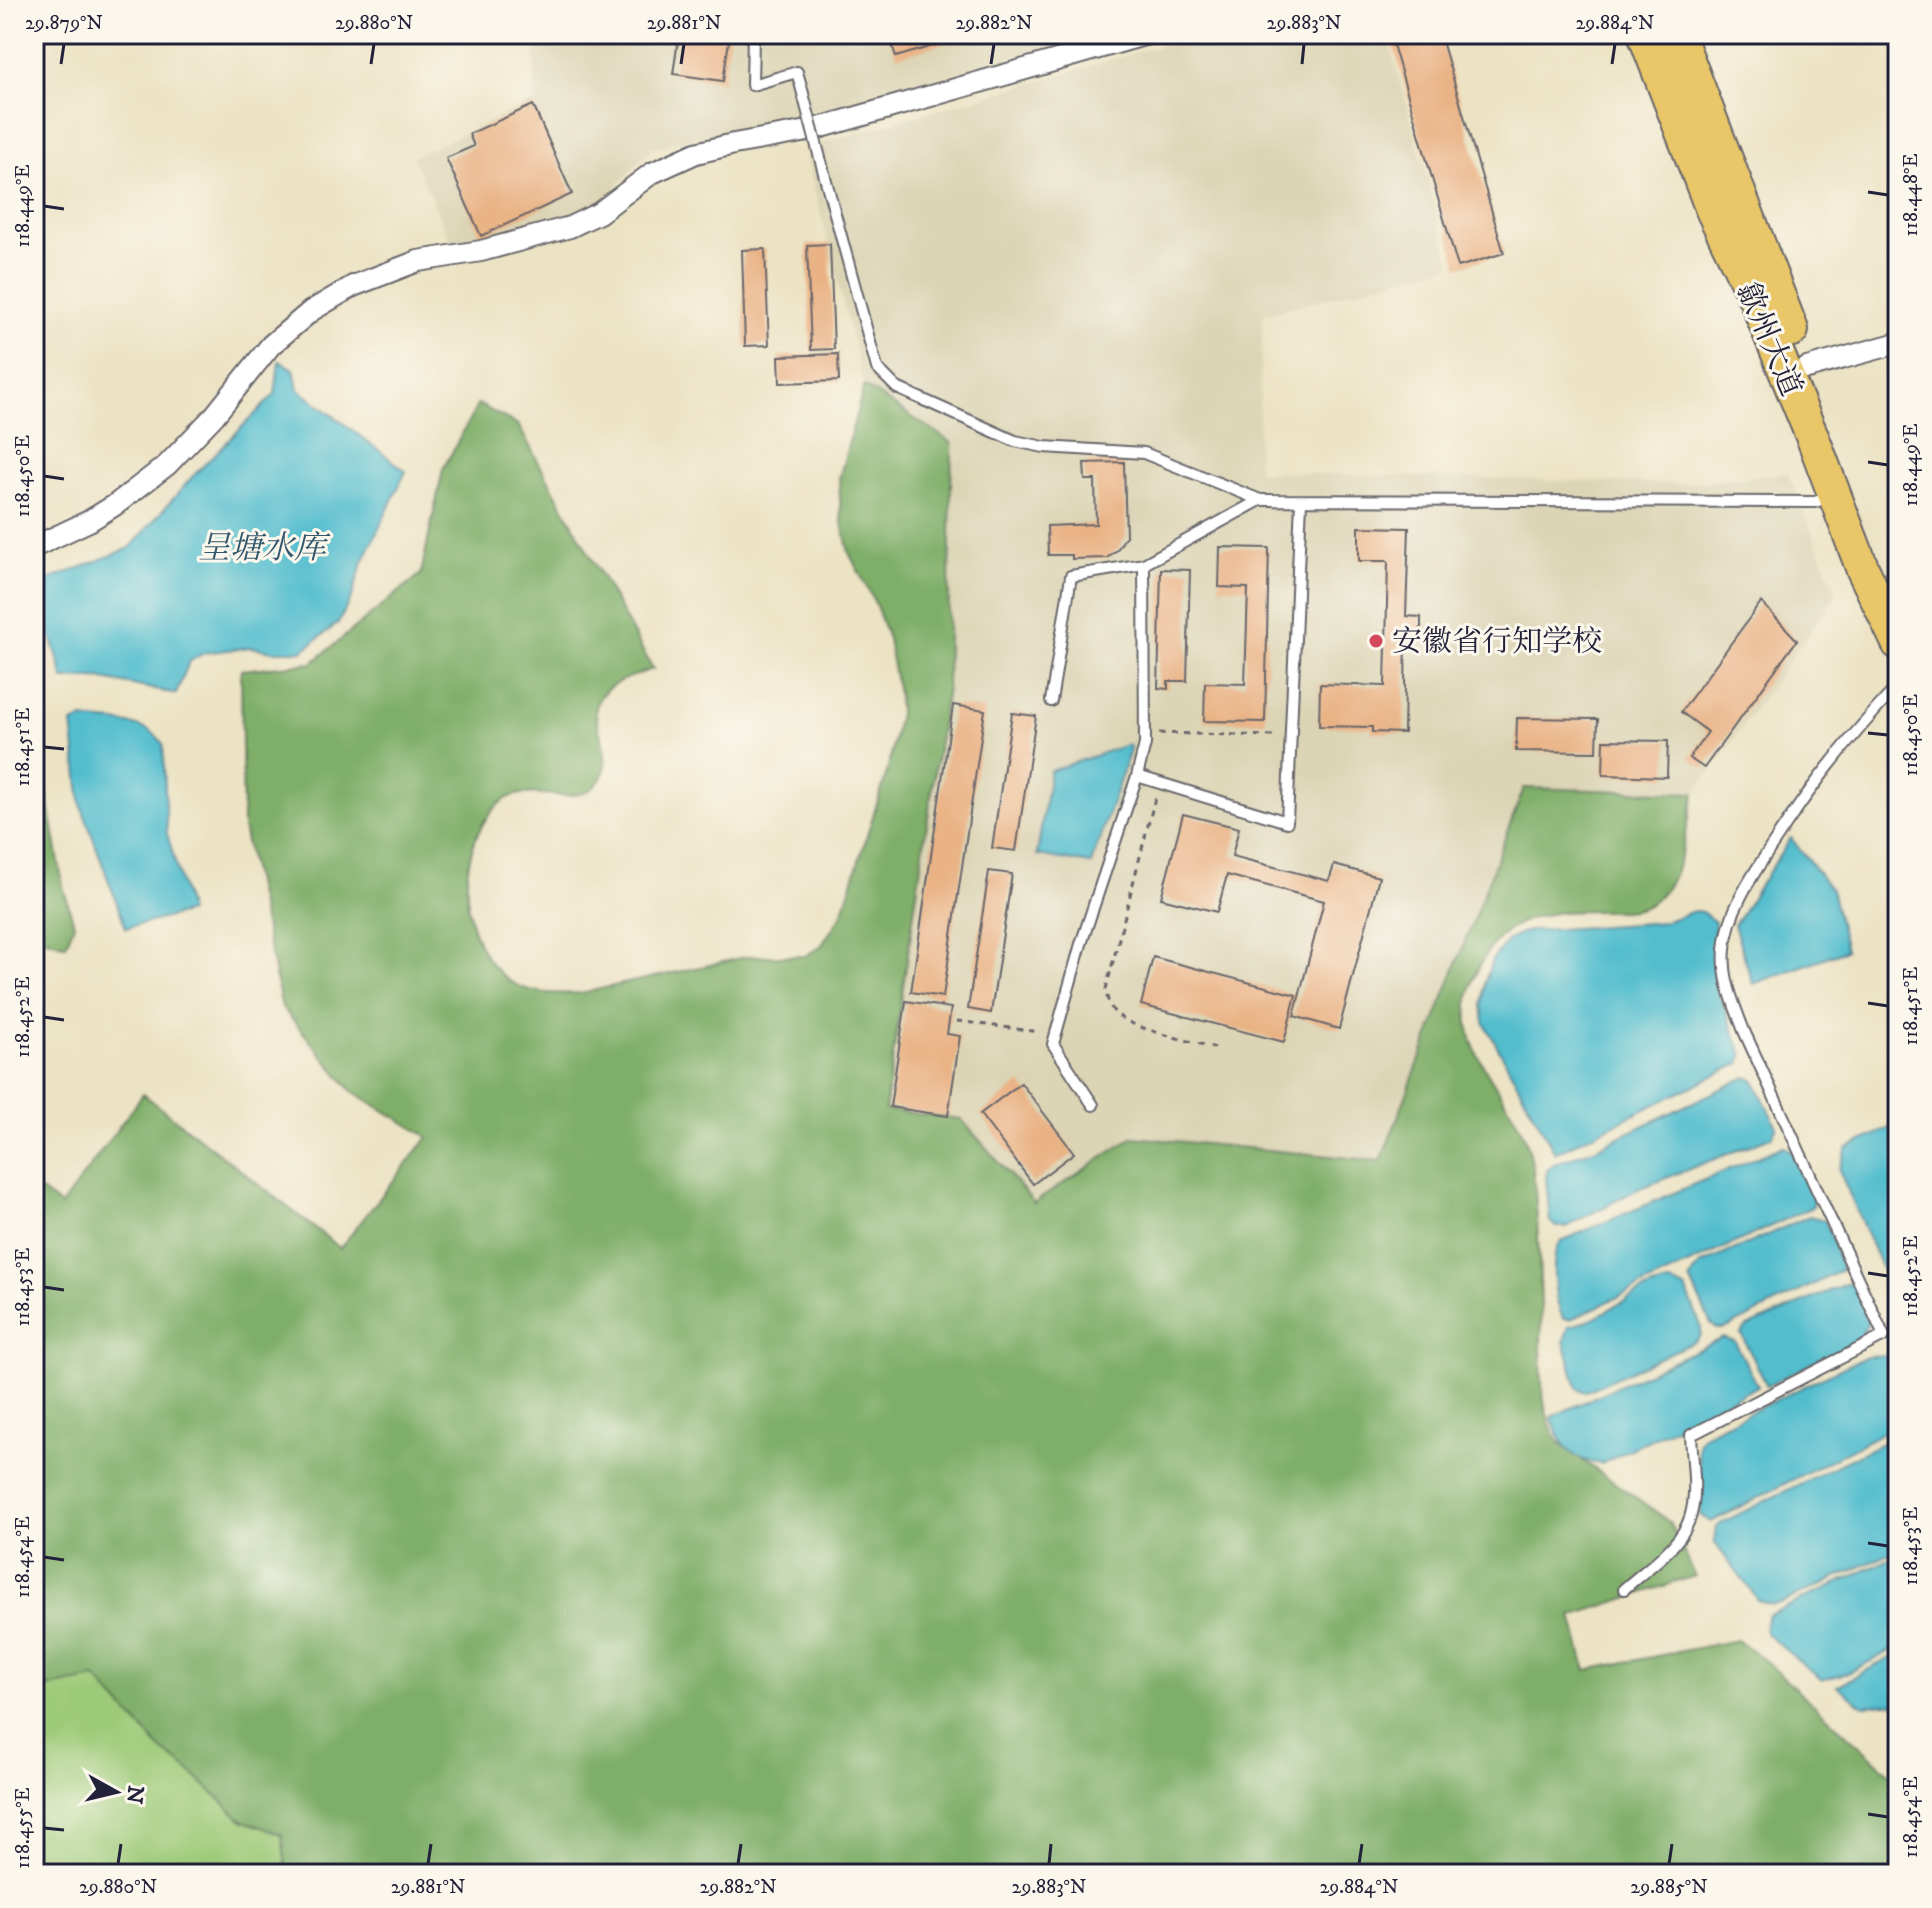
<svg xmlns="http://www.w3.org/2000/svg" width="1932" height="1908" viewBox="0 0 1932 1908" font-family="'IM FELL DW Pica','Noto Serif SC',serif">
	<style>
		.built { fill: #dbd4b5 }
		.green { fill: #9dca78; stroke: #60765a; stroke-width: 2 }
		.forest { fill: #7eae68; stroke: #506852; stroke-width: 2 }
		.water { fill: #52bdce; stroke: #3a7084; stroke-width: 2 }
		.building { fill: #eab386 }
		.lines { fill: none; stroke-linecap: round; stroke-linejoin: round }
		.service-casing { stroke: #69666b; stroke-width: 14 }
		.minor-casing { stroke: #69666b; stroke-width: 24 }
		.trunk-casing { stroke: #69666b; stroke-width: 36 }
		.path { stroke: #69666b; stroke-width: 3; stroke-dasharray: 6 6; stroke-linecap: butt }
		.service { stroke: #fff; stroke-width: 10 }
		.minor { stroke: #fff; stroke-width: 20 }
		.trunk { stroke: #e9c769; stroke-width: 32 }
		.service-bridge-casing { stroke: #69666b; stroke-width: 14; stroke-linecap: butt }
		.service-bridge { stroke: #fff; stroke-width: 10 }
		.ticks { fill: none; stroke: #22223b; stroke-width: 3 }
		.poi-dot { fill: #d1495b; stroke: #fbf7ec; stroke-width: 3 }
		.labels { text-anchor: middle; stroke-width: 6; stroke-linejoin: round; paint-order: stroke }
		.street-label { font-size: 30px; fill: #22223b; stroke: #fbf7ec }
		.poi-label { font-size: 30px; fill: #22223b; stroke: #fbf7ec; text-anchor: start }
		.water-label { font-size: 32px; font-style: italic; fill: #33586e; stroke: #fbf7ec }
		.neatline { fill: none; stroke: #22223b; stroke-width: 3 }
		.ticks-label { font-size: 20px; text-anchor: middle; fill: #22223b }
	</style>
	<rect width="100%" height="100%" fill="#fbf7ec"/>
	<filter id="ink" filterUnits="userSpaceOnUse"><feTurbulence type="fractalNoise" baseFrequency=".0125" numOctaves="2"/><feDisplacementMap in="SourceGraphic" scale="16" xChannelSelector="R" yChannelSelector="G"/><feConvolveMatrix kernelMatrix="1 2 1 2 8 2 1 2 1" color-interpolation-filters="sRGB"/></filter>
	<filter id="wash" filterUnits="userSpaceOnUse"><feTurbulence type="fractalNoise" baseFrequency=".006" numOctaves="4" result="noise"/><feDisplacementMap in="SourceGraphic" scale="32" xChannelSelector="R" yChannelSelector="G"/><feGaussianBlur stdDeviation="1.8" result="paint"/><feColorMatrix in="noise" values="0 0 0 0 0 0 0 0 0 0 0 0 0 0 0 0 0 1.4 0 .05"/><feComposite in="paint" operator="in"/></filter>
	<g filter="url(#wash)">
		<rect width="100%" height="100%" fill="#ece3c4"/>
		<path class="built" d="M 535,34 L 1099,34 L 828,108 L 651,148 L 606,198 L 524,234 L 451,242 L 413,157 L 535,101 Z
			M 1201,34 L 1387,34 L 1451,265 L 1263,315 L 1257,472 L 1679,484 L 1788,473 L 1837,594 L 1695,793 L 1524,788 L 1381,1161 L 1133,1137 L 1034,1203 L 961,1119 L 885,1111 L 947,688 L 952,443 L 864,386 L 804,148 Z"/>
		<path class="green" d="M 96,1678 L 162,1750 L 189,1770 L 242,1820 L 282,1834 L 287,1874 L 34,1874 L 34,1690 Z"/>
		<path class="forest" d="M 864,386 L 952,443 L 947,687 L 885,1110 L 961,1119 L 1034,1203 L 1133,1137 L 1381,1161 L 1524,788 L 1695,793 C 1689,814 1683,857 1674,875 C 1669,885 1656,902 1646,906 C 1633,912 1618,911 1604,911 C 1556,911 1510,911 1483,959 C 1431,1052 1524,1089 1533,1170 C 1538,1214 1539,1259 1541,1303 C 1543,1343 1533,1419 1565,1448 L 1669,1521 L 1695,1576 L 1572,1616 L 1586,1670 L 1737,1640 L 1761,1657 L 1898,1781 L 1898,1874 L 287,1874 L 282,1834 L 242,1820 L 189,1770 L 162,1750 L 96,1678 L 34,1690 L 34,1186 L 61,1206 L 143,1094 L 340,1248 L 428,1137 L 352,1091 L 282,1007 L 243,828 L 241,670 L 312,663 L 421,574 L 443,469 L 478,404 L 518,425 L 653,669 C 634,676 598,684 596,709 C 595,724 604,741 605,756 C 606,763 604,774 600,780 C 576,814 529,777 499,804 C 452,846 457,947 511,982 C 531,995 558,994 582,993 L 750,956 L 805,956 L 821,946 L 842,914 L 888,769 L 899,713 L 898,694 L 888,639 L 875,603 L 849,553 L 841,517 L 839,479 Z
			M 42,764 L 63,886 L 74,924 L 66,945 L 40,937 L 34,963 L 34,765 Z"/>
		<path class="water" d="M 279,361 L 294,369 L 298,389 L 406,471 L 362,564 L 352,597 L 338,623 L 302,651 L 273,651 L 251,647 L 204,653 L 189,662 L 176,694 L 99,678 L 64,679 L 36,585 L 130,548 L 193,476 L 275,394 Z
			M 83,719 C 109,723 149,719 163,744 L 167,833 L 189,912 L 126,928 L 81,805 L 72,723 Z
			M 1129,744 L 1130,750 L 1091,864 L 1037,855 L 1050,771 Z
			M 1791,838 L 1831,890 L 1846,950 L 1753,984 L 1734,925 Z
			M 1694,911 L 1702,912 L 1715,922 L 1713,979 L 1743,1055 L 1740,1063 L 1555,1153 L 1484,1022 L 1482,1006 L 1485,982 L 1492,960 L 1507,941 L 1521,933 L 1529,931 L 1664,922 Z
			M 1746,1077 L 1754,1080 L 1777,1127 L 1771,1137 L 1636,1190 L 1566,1227 L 1557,1227 L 1550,1222 L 1546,1177 L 1548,1169 L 1554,1164 L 1594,1149 Z
			M 1898,1124 L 1898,1306 L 1839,1170 L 1847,1148 Z
			M 1784,1146 L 1791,1151 L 1814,1199 L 1812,1207 L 1571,1319 L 1563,1318 C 1554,1301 1549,1256 1561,1241 Z
			M 1809,1216 L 1825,1220 L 1842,1270 L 1725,1329 L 1717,1329 L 1711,1324 L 1690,1279 L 1700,1265 Z
			M 1671,1283 L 1686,1289 L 1701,1326 L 1701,1335 L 1696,1341 L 1585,1392 L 1577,1388 L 1564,1341 L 1569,1326 C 1605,1319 1637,1286 1671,1283 Z
			M 1847,1283 L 1855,1287 L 1869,1320 L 1859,1340 L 1767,1386 L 1741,1334 L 1747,1327 Z
			M 1723,1338 L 1735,1342 L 1758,1386 L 1601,1464 C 1568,1460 1563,1445 1551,1417 Z
			M 1891,1355 L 1898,1374 L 1898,1425 L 1711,1522 L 1700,1515 L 1698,1444 L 1703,1435 L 1867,1356 Z
			M 1898,1435 L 1898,1550 L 1781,1603 L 1771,1605 L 1758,1600 L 1714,1542 L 1716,1528 L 1723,1522 Z
			M 1898,1555 L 1898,1647 L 1850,1672 L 1822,1680 L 1766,1634 L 1764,1629 L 1769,1615 Z
			M 1898,1654 L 1898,1703 L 1864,1706 L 1837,1686 Z"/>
		<g id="blocks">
			<path class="building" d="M 679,34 L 730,34 L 723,81 L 673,74 Z
				M 889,34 L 970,34 L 970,35 L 896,57 Z
				M 1390,34 L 1440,34 L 1504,253 L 1458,267 Z
				M 533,105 L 572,194 L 481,236 L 446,158 L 474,146 L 469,134 Z
				M 830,244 L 834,349 L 811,350 L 807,245 Z
				M 765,249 L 769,345 L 745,346 L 742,250 Z
				M 838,354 L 839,381 L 780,383 L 779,356 Z
				M 1124,462 L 1126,536 L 1117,550 L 1107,558 L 1072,559 L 1072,555 L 1048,555 L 1047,526 L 1096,524 L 1095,480 L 1085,480 L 1084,463 Z
				M 1359,527 L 1409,528 L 1406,616 L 1421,617 L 1421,638 L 1406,638 L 1404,733 L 1372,732 L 1372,727 L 1319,726 L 1320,684 L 1385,686 L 1388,561 L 1359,561 Z
				M 1220,547 L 1269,548 L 1265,722 L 1204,721 L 1205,683 L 1245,684 L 1248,588 L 1219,587 Z
				M 1161,569 L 1190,570 L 1187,681 L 1168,681 L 1168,689 L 1158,688 Z
				M 1761,602 L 1797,640 L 1704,768 L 1689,758 L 1708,732 L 1681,712 Z
				M 953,705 L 985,710 L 943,997 L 911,992 Z
				M 1012,713 L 1036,716 L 1016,851 L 992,848 Z
				M 1517,718 L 1598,719 L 1597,752 L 1516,751 Z
				M 1604,740 L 1668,741 L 1667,777 L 1603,775 Z
				M 1183,814 L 1239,828 L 1232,856 L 1329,881 L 1334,865 L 1379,877 L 1339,1029 L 1294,1016 L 1324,901 L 1227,875 L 1217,912 L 1161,898 Z
				M 989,871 L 1012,874 L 991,1013 L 968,1009 Z
				M 1153,957 L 1296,995 L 1284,1042 L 1141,1005 Z
				M 906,1001 L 951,1008 L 947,1034 L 960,1036 L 948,1116 L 890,1107 Z
				M 1021,1083 L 1074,1153 L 1033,1184 L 980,1114 Z"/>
		</g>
	</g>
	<g filter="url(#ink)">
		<use href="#blocks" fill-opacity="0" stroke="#69666b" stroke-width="2"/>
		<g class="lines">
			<g class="service-casing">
				<path id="service" d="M 753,34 L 752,85 L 797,72 L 801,86
					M 825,177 L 877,368 L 897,388 L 1015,441 L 1044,447 L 1144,453 L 1260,500 L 1815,502 L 1832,496
					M 1051,701 L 1071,576 L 1144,564 L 1260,500
					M 1137,776 L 1287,822 L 1301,501
					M 1093,1105 L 1053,1044 L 1081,944 L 1137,776 L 1145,744 L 1144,564
					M 1624,1589 C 1648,1567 1686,1544 1692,1510 C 1697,1487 1692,1459 1691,1435 L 1884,1336 L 1744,1031 C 1734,1004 1722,979 1725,949 C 1728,910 1752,876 1773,844 C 1810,787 1851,735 1898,686"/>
			</g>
			<g class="minor-casing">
				<path id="minor" d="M 1807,368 L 1898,343
					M 34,547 L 89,521 L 115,505 L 167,465 L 214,416 L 271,345 L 311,311 L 353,286 L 418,261 L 481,251 L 570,227 L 599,213 L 652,173 L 696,153 L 734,144 L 808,131 L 1148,34"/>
			</g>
			<g class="trunk-casing">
				<path id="trunk" d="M 1644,34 L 1712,210 L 1756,301 L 1814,441 L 1863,570 L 1898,643
					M 1678,34 L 1792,330"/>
			</g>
			<path class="path" d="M 1159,733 L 1275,736
				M 1155,798 L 1106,989 C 1107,1000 1110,1010 1119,1016 C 1136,1030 1192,1041 1215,1048
				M 957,1021 L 1040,1032"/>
			<use href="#service" class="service"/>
			<use href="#minor" class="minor"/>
			<use href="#trunk" class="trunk"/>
			<g class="service-bridge-casing">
				<path id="service-bridge" d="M 801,86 L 825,177"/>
			</g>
			<use href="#service-bridge" class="service-bridge"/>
		</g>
	</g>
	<path class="ticks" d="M 61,64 L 64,44M 371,64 L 374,44M 681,64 L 684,44M 991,64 L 994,44M 1302,64 L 1304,44M 1612,64 L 1615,44M 1868,192 L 1888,195M 44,206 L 64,209M 1868,462 L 1888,465M 44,476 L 64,479M 1868,733 L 1888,735M 44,747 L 64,749M 1868,1003 L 1888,1006M 44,1017 L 64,1020M 1868,1273 L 1888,1276M 44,1287 L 64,1290M 1868,1543 L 1888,1546M 44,1557 L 64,1560M 1868,1814 L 1888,1817M 44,1828 L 64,1830M 118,1864 L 121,1844M 428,1864 L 431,1844M 738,1864 L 741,1844M 1049,1864 L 1051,1844M 1359,1864 L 1362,1844M 1669,1864 L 1672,1844"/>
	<circle class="poi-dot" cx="1376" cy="641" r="8"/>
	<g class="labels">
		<g class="street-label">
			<text transform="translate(1770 339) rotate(67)" y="10">歙州大道</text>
		</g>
		<g class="poi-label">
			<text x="1392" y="651">安徽省行知学校</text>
		</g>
		<g class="water-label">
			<text x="262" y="558">呈塘水库</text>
		</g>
	</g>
	<rect width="1932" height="1908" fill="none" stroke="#fbf7ec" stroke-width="88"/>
	<g transform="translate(116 1792) rotate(98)" stroke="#fbf7ec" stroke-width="6" paint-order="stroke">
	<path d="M0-6L14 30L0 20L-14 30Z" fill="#22223b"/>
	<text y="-12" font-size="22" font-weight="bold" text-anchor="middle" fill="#22223b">N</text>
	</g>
	<rect x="44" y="44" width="1844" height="1820" class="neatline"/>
	<g class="ticks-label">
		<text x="64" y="29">29.879°N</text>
		<text x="374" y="29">29.880°N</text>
		<text x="684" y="29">29.881°N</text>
		<text x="994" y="29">29.882°N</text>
		<text x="1304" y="29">29.883°N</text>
		<text x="1615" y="29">29.884°N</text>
		<text transform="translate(1910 195) rotate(-90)" y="7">118.448°E</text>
		<text transform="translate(22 206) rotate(-90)" y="7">118.449°E</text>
		<text transform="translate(1910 465) rotate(-90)" y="7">118.449°E</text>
		<text transform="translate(22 476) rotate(-90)" y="7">118.450°E</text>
		<text transform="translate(1910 735) rotate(-90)" y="7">118.450°E</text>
		<text transform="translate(22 747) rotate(-90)" y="7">118.451°E</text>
		<text transform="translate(1910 1006) rotate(-90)" y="7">118.451°E</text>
		<text transform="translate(22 1017) rotate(-90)" y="7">118.452°E</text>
		<text transform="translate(1910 1276) rotate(-90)" y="7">118.452°E</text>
		<text transform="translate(22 1287) rotate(-90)" y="7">118.453°E</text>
		<text transform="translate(1910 1546) rotate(-90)" y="7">118.453°E</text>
		<text transform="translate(22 1557) rotate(-90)" y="7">118.454°E</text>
		<text transform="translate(1910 1817) rotate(-90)" y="7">118.454°E</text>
		<text transform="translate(22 1828) rotate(-90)" y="7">118.455°E</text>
		<text x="118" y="1893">29.880°N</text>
		<text x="428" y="1893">29.881°N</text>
		<text x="738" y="1893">29.882°N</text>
		<text x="1049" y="1893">29.883°N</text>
		<text x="1359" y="1893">29.884°N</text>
		<text x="1669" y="1893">29.885°N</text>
	</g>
</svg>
